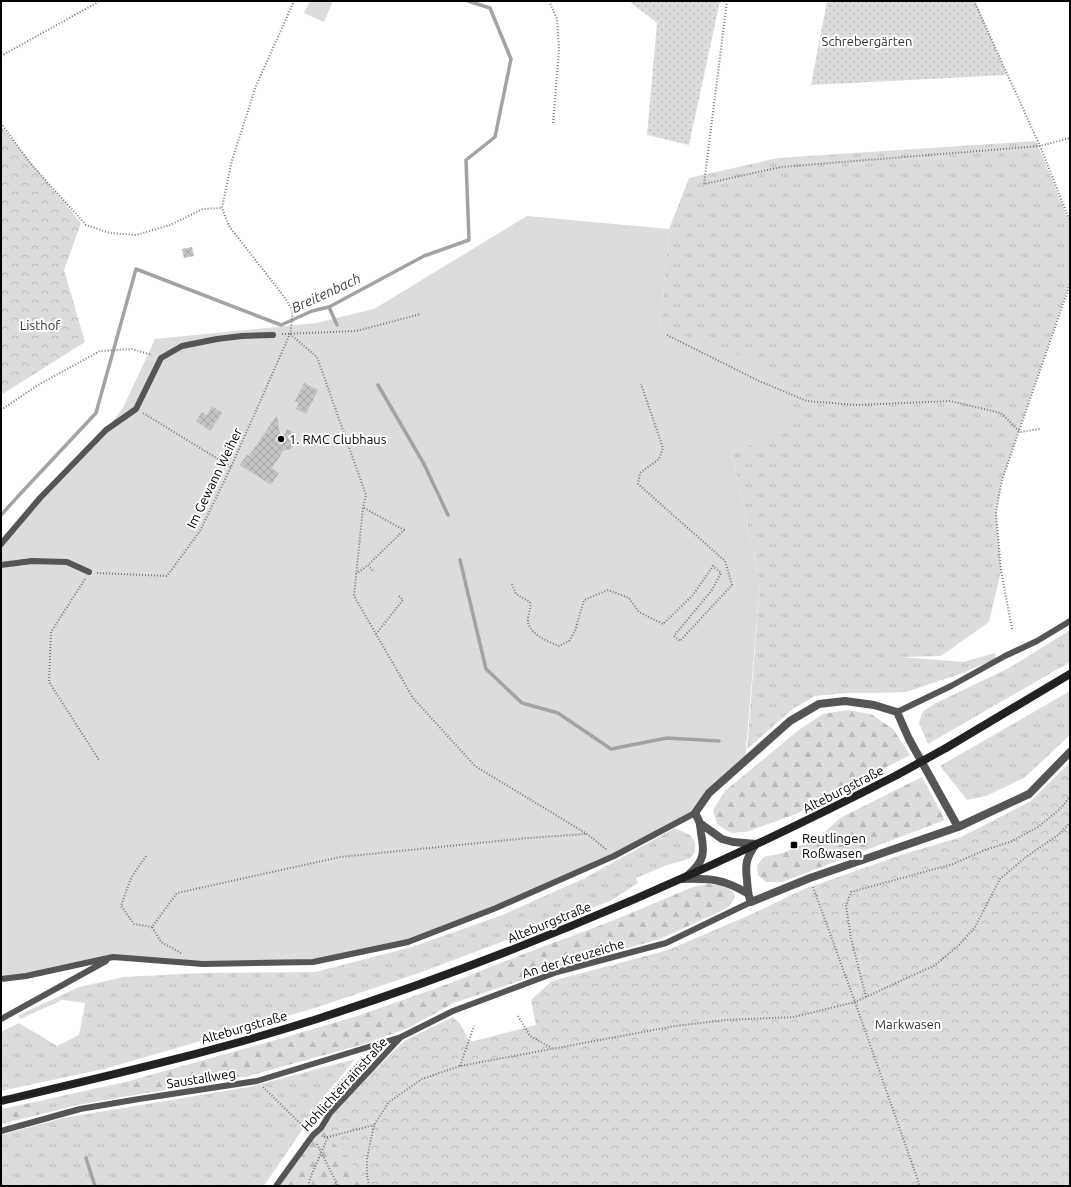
<svg xmlns="http://www.w3.org/2000/svg" width="1071" height="1187" viewBox="0 0 1071 1187" font-family="Ubuntu,sans-serif">
	<style>
		.grass { fill: url(#grass-tufts) }
		.forest { fill: url(#forest-firs) }
		.park { fill: url(#park-crowns) }
		.garden { fill: url(#garden-dots) }
		.pitch { fill: #dcdcdc }
		.lines { fill: none; stroke-linecap: round; stroke-linejoin: round }
		.stream { stroke: #a3a3a3; stroke-width: 3.5 }
		.building { fill: url(#building-cross-hatch) }
		.path { stroke: #777; stroke-width: 2; stroke-dasharray: 1 2; stroke-linecap: butt }
		.lane { stroke: #555; stroke-width: 6 }
		.street { stroke: #555; stroke-width: 8 }
		.secondary { stroke: #222; stroke-width: 8 }
		.secondary-bridge { stroke: #222; stroke-width: 8 }
		.poi-dot { fill: #000; stroke: #fff; stroke-width: 1.5 }
		.labels { text-anchor: middle; stroke-width: 4; stroke-linejoin: round; paint-order: stroke }
		.park-label { font-size: 13px; fill: #333; stroke: #fff }
		.poi-label { font-size: 13px; fill: #000; stroke: #fff; text-anchor: start }
		.street-label { font-size: 13px; fill: #000; stroke: #fff }
		.water-label { font-size: 14px; font-style: italic; fill: #444; stroke: #fff }
	</style>
	<defs>
		<pattern id="grass-tufts" width="24" height="20" patternUnits="userSpaceOnUse"><rect width="24" height="20" fill="#dcdcdc"/><path d="M3 7l-1-3M5 7V3M7 7l1-3M15 17l-1-3M17 17v-4M19 17l1-3" fill="none" stroke="#bbb"/></pattern>
		<pattern id="forest-firs" width="22" height="20" patternUnits="userSpaceOnUse"><rect width="22" height="20" fill="#dcdcdc"/><path d="M5 1l3.5 6h-7zM16 11l3.5 6h-7z" fill="#bbb"/></pattern>
		<pattern id="park-crowns" width="20" height="18" patternUnits="userSpaceOnUse"><rect width="20" height="18" fill="#dcdcdc"/><path d="M2 6a3 3 0 1 1 6 0M12 15a3 3 0 1 1 6 0" fill="none" stroke="#bbb"/></pattern>
		<pattern id="garden-dots" width="8" height="8" patternUnits="userSpaceOnUse"><rect width="8" height="8" fill="#dcdcdc"/><path d="M2 2h.1M6 6h.1" fill="none" stroke="#bbb" stroke-width="1.8" stroke-linecap="round"/></pattern>
		<pattern id="building-cross-hatch" width="8" height="8" patternUnits="userSpaceOnUse"><rect width="8" height="8" fill="#c4c4c4"/><path d="M0 0l8 8M0 8l8-8" fill="none" stroke="#a7a7a7"/></pattern>
	</defs>
	<rect width="100%" height="100%" fill="#fff"/>
	<path class="grass" d="M 1036,141 L 1070,223 L 1070,282 L 1002,480 L 996,512 L 1001,571 L 989,622 L 941,656 L 901,657 L 963,662 L 995,653 L 996,659 L 960,674 L 906,692 L 876,693 L 846,693 L 815,696 L 793,709 L 747,749 L 760,584 L 732,453 L 786,430 L 660,327 L 669,229 L 689,178 L 778,158 Z
		M 1070,630 L 1070,662 L 928,744 L 919,723 L 923,711 L 936,703 L 1009,668 Z
		M 1070,691 L 1070,735 L 1024,778 L 986,796 L 967,800 L 940,766 Z
		M 675,828 L 690,835 L 695,842 L 695,852 L 689,859 L 667,865 L 636,878 L 638,883 L 610,901 L 419,973 L 315,1008 L 104,1069 L 1,1091 L 1,1032 L 19,1023 L 57,1046 L 79,1035 L 85,1003 L 62,1000 L 20,1019 L 19,1015 L 79,987 L 124,977 L 202,973 L 315,972 L 412,947 L 502,915 L 585,878 Z
		M 355,1059 L 327,1093 L 264,1186 L 1,1186 L 1,1135 L 63,1118 L 249,1087 Z
		M 129,1081 L 135,1095 L 77,1105 L 42,1114 L 35,1102 Z"/>
	<path class="forest" d="M 847,710 L 871,714 L 893,729 L 910,755 L 796,814 L 746,832 L 730,833 L 717,824 L 713,810 L 725,791 L 800,729 L 823,714 Z
		M 922,777 L 945,820 L 782,882 L 766,882 L 758,875 L 757,865 L 764,857 L 783,853 L 819,837 L 840,818 Z
		M 708,884 L 719,885 L 733,891 L 735,898 L 727,908 L 660,939 L 560,967 L 454,1003 L 408,1028 L 364,1044 L 249,1076 L 135,1095 L 129,1081 L 279,1039 L 357,1016 L 448,984 L 521,955 L 612,921 L 693,887 Z
		M 35,1102 L 42,1114 L 1,1124 L 1,1109 Z
		M 321,1128 L 371,1186 L 275,1186 Z"/>
	<path class="park" d="M 1,126 L 81,223 L 64,270 L 85,342 L 1,395 Z
		M 1070,762 L 1070,1186 L 371,1186 L 321,1128 L 337,1107 L 404,1041 L 453,1017 L 460,1024 L 470,1042 L 536,1025 L 531,1000 L 552,981 L 668,950 L 752,914 L 804,889 L 904,854 L 961,837 L 1031,801 Z"/>
	<path class="garden" d="M 629,1 L 720,1 L 689,145 L 647,135 L 657,23 Z
		M 827,1 L 975,1 L 1007,75 L 811,85 Z"/>
	<path class="pitch" d="M 310,1 L 333,1 L 324,22 L 304,13 Z
		M 527,216 L 669,229 L 660,327 L 730,351 L 776,372 L 790,399 L 786,430 L 732,453 L 760,584 L 745,760 L 695,813 L 614,856 L 408,942 L 313,962 L 203,964 L 113,957 L 1,979 L 1,544 L 106,430 L 123,408 L 155,339 L 316,323 L 374,309 Z"/>
	<g class="lines">
		<path class="stream" d="M 329,307 L 337,325
			M 378,385 L 424,464 L 448,515
			M 1,515 L 22,492 L 96,413 L 136,269 L 281,325 L 312,311 L 329,307 L 424,256 L 469,240 L 466,160 L 495,137 L 511,59 L 490,8 L 468,1
			M 460,560 L 486,669 L 522,703 L 558,713 L 611,749 L 667,738 L 719,741
			M 86,1158 L 95,1186"/>
	</g>
	<path class="building" d="M 192,247 L 194,256 L 184,258 L 182,249 Z
		M 304,383 L 318,390 L 306,414 L 296,409 L 299,403 L 295,401 Z
		M 212,406 L 222,413 L 210,431 L 196,421 L 202,412 L 207,415 Z
		M 277,415 L 281,441 L 287,429 L 294,433 L 296,442 L 291,449 L 282,451 L 282,453 L 272,468 L 279,473 L 271,485 L 240,465 L 247,455 L 249,456 Z"/>
	<g class="lines">
		<path class="path" d="M 549,1 L 557,19 L 559,49 L 553,125
			M 727,1 L 704,184 L 781,167 L 1040,146 L 1070,138
			M 974,1 L 1040,146 L 1070,221
			M 1,56 L 100,1
			M 1,123 L 30,163 L 86,225 L 110,233 L 136,235 L 170,225 L 203,209 L 222,208
			M 282,334 L 356,331 L 421,314
			M 290,334 L 317,357 L 366,495 L 363,508 L 354,596 L 413,698 L 475,766 L 587,834 L 607,850
			M 667,335 L 759,381 L 807,401 L 857,405 L 950,401 L 1001,413 L 1020,432 L 1040,429
			M 1,410 L 38,385 L 100,351 L 132,349 L 152,355
			M 143,413 L 231,467
			M 364,508 L 404,530 L 368,565 L 374,572
			M 97,573 L 167,576 L 200,531 L 231,467 L 290,334 L 293,311 L 285,298 L 229,226 L 222,208 L 232,160 L 256,86 L 294,1
			M 356,574 L 368,565
			M 85,579 L 51,632 L 49,682 L 99,760
			M 512,584 L 516,594 L 530,602 C 531,608 529,612 528,618 C 526,633 547,641 559,646 L 569,641 L 575,631 L 584,600 L 608,590 L 629,598 L 639,612 L 663,624 L 693,595 L 713,566 L 721,573 L 712,590 L 674,636 L 680,641 L 732,585 L 725,561 L 638,484 L 640,473 L 659,459 L 663,448 L 641,384
			M 1012,629 L 1001,571 L 996,512 L 1002,480 L 1070,284
			M 376,634 L 403,600 L 398,595
			M 146,856 L 131,878 L 121,906 L 134,924 L 152,927
			M 813,887 L 855,1002 L 920,1186
			M 181,953 L 161,942 L 152,927 L 177,893 L 340,857 L 528,838 L 586,834
			M 866,997 L 851,938 L 846,906 L 851,892 L 953,864 L 985,850 L 1010,842 L 1038,827 L 1060,809 L 1070,797
			M 518,1016 L 530,1036 L 552,1048
			M 460,1066 L 474,1026
			M 263,1087 L 306,1129
			M 308,1126 L 330,1094 L 361,1059
			M 324,1137 L 328,1137 L 374,1125
			M 317,1144 L 338,1186
			M 308,1186 L 311,1176 L 328,1137
			M 369,1186 L 367,1175 L 367,1158 L 374,1125 L 389,1102 L 422,1079 L 460,1066 L 675,1026 L 726,1020 L 794,1017 L 855,1002 L 935,965 L 958,946 L 975,927 L 1000,879 L 1026,857 L 1058,835 L 1070,823"/>
		<path class="lane" d="M 1,544 L 40,498 L 106,430 L 136,409 L 161,358 L 182,346 L 217,339 L 242,336 L 273,335
			M 1,565 L 32,561 L 67,562 L 89,572
			M 897,712 L 951,686 L 1005,656 L 1037,641 L 1070,621
			M 1,979 L 26,976 L 113,957 L 203,964 L 313,962 L 408,942 L 496,908 L 614,856 L 695,813
			M 1,1019 L 106,961
			M 1,1131 L 80,1109 L 139,1099 L 257,1081 L 401,1037 L 453,1011 L 557,972 L 666,943 L 751,902
			M 276,1186 L 313,1135 L 321,1128 L 330,1113 L 400,1038"/>
		<path class="street" d="M 701,824 L 722,839 L 733,842 L 756,844
			M 756,844 C 746,858 745,864 747,880 C 748,890 747,893 751,902 L 810,878 L 958,827 L 1029,794 L 1070,752
			M 688,875 C 704,862 705,853 701,833 C 700,823 700,822 695,813 L 709,793 L 790,721 L 819,704 L 845,701 L 874,705 L 897,712 L 909,739 L 958,827
			M 682,879 C 710,878 723,879 747,893"/>
		<path class="secondary" d="M 946,748 L 1070,674
			M 1,1101 C 107,1076 213,1052 317,1019 C 517,955 710,871 897,775"/>
		<path class="secondary-bridge" d="M 897,775 L 946,748"/>
	</g>
	<g class="poi-dot">
		<circle cx="281" cy="439" r="4"/>
		<rect x="790" y="841" width="8" height="8" rx="2"/>
	</g>
	<g class="labels">
		<g class="park-label">
			<text x="867" y="46">Schrebergärten</text>
			<text x="40" y="330">Listhof</text>
			<text x="908" y="1029">Markwasen</text>
		</g>
		<g class="poi-label">
			<text x="289" y="444">1. RMC Clubhaus</text>
			<text x="802" y="843">Reutlingen<tspan x="802" dy="15">Roßwasen</tspan></text>
		</g>
		<g class="street-label">
			<text transform="translate(214 478) rotate(-64)" y="5">Im Gewann Weiher</text>
			<text transform="translate(843 789) rotate(-27)" y="5">Alteburgstraße</text>
			<text transform="translate(549 922) rotate(-22)" y="5">Alteburgstraße</text>
			<text transform="translate(573 958) rotate(-17)" y="5">An der Kreuzeiche</text>
			<text transform="translate(244 1027) rotate(-16)" y="5">Alteburgstraße</text>
			<text transform="translate(201 1078) rotate(-9)" y="5">Saustallweg</text>
			<text transform="translate(344 1084) rotate(-48)" y="5">Hohlichterrainstraße</text>
		</g>
		<g class="water-label">
			<text transform="translate(326 293) rotate(-25)" y="5">Breitenbach</text>
		</g>
	</g>
	<rect width="1071" height="1187" fill="none" stroke="#000000" stroke-width="4"/>
</svg>
